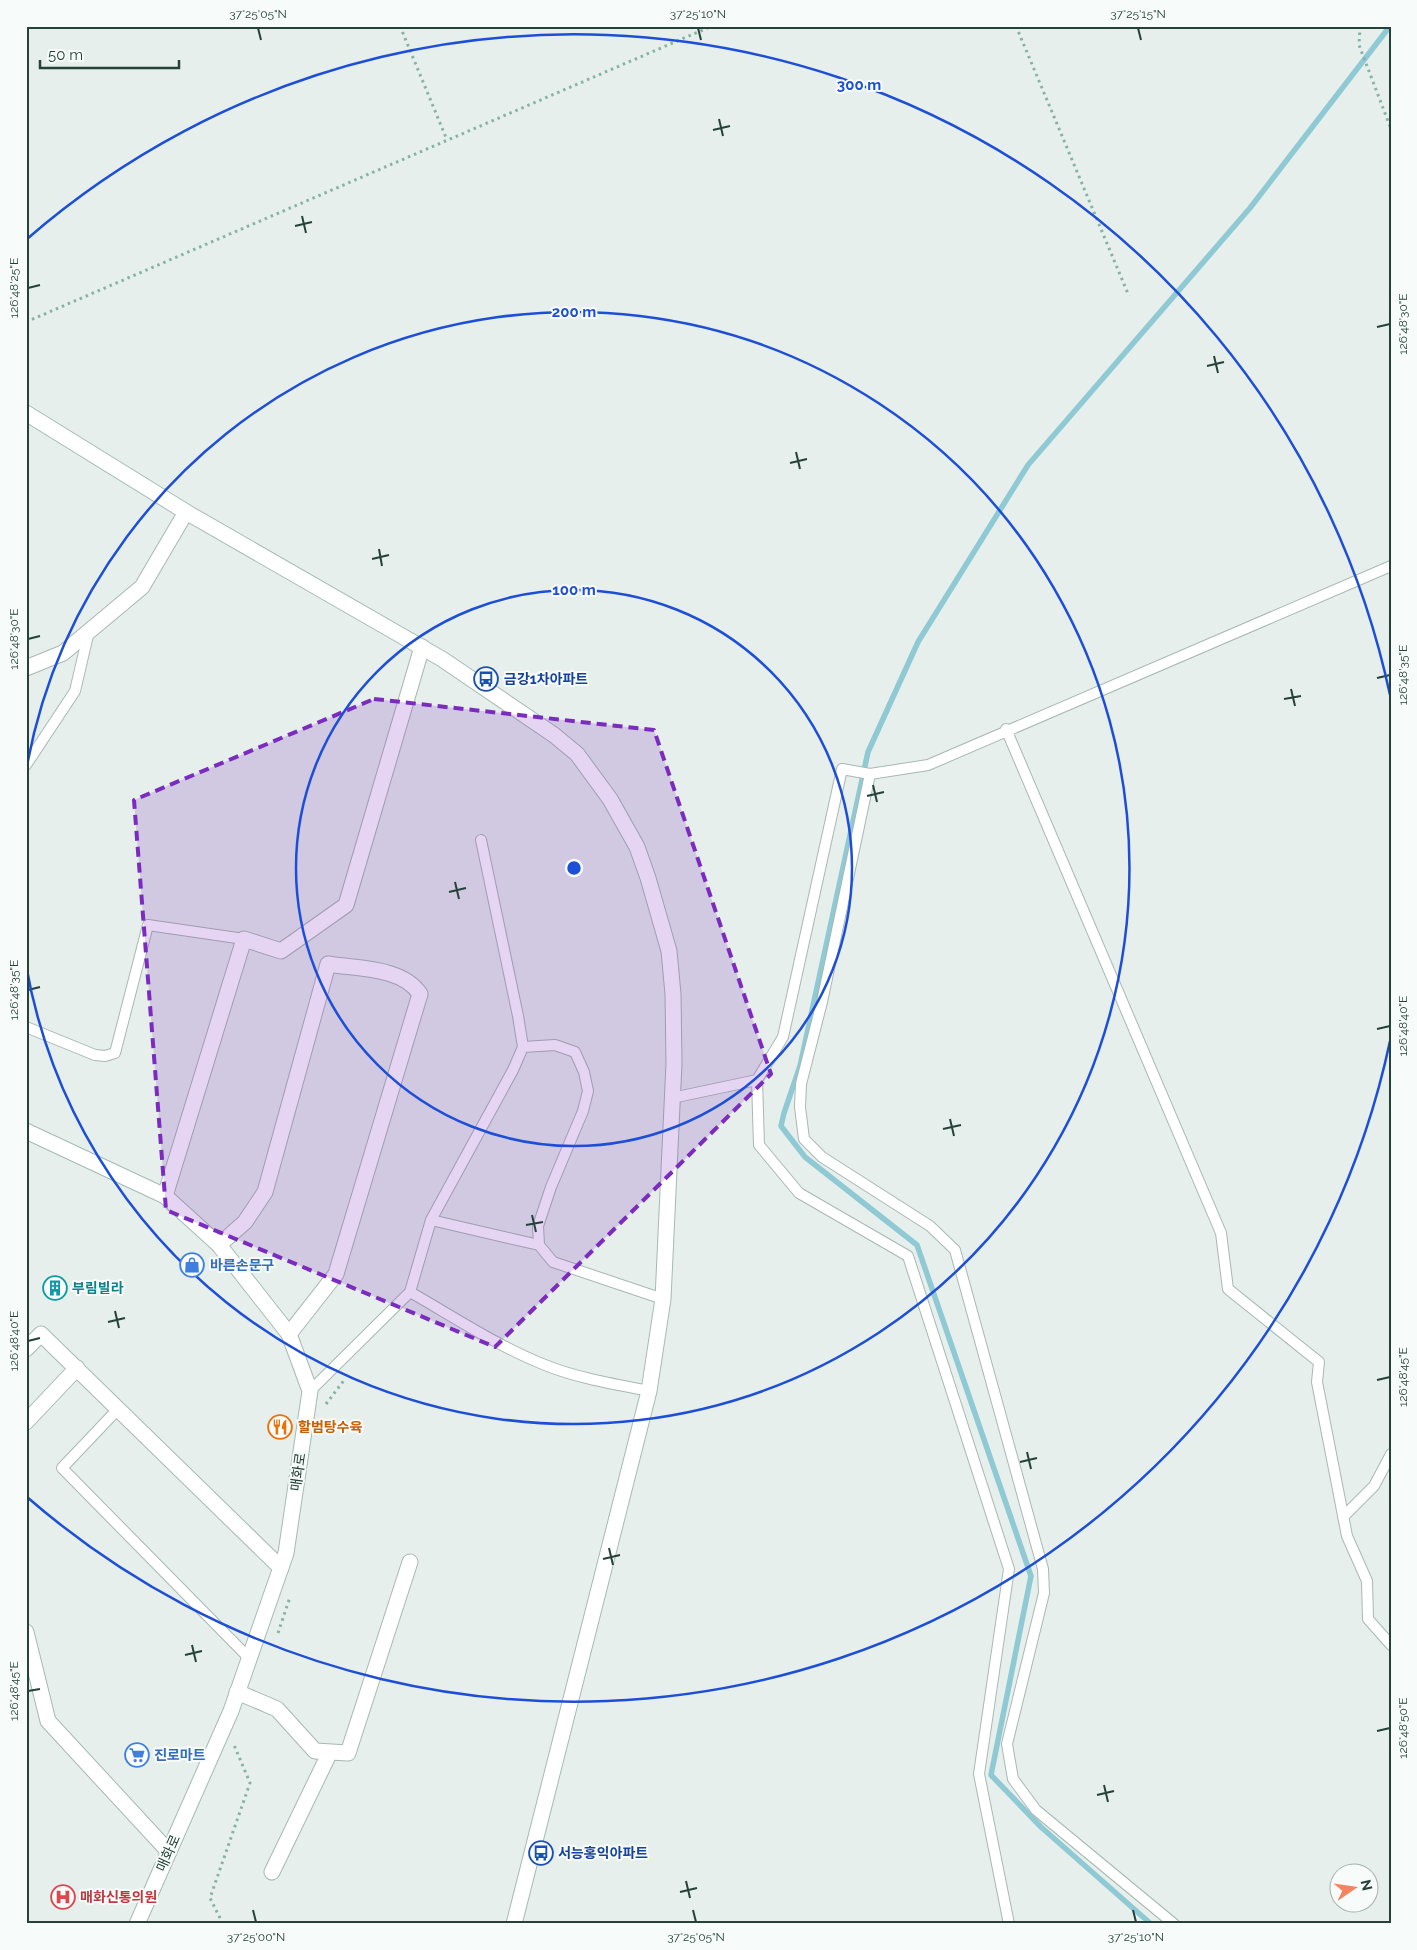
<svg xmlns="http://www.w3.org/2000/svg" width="1417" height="1950" viewBox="0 0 1417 1950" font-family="Raleway,'Noto Sans KR',sans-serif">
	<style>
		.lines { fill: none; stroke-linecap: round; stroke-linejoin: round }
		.stream { stroke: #8ec9d4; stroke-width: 5.5 }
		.lane-casing { stroke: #a8b8b2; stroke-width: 12 }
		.street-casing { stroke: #a8b8b2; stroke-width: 17 }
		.secondary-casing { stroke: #a4bbb3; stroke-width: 17 }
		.path { stroke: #86b3a5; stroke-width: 3; stroke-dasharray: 2.5 4; stroke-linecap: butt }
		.lane { stroke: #fff; stroke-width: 10 }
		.street { stroke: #fff; stroke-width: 15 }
		.secondary { stroke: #fff; stroke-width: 15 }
		.marked { fill: #7b2cbf; fill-opacity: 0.2; stroke: #7b2cbf; stroke-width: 4; stroke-dasharray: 10 6; stroke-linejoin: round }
		.ticks { fill: none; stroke: #24423a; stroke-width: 2 }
		.ring { fill: none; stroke: #1d4ed8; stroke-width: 2.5 }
		.labels { text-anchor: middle; stroke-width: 4; stroke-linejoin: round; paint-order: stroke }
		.transit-label { font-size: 14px; font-weight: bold; fill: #164399; stroke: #f7fbf9; text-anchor: start }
		.shop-label { font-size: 14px; font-weight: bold; fill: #366cbe; stroke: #f7fbf9; text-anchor: start }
		.culture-label { font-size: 14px; font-weight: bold; fill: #0d838f; stroke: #f7fbf9; text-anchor: start }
		.food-label { font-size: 14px; font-weight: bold; fill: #c56008; stroke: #f7fbf9; text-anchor: start }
		.street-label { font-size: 14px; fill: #24423a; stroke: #f7fbf9 }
		.health-label { font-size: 14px; font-weight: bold; fill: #be3a42; stroke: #f7fbf9; text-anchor: start }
		.centre { fill: #1d4ed8; stroke: #f7fbf9; stroke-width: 2.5 }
		.ring-label { font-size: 15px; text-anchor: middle; font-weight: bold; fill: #1d4ed8; stroke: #f7fbf9; stroke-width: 4; stroke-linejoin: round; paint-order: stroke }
		.neatline { fill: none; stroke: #24423a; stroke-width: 2 }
		.ticks-label { font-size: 12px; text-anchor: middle; fill: #24423a }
	</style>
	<rect width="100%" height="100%" fill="#e6efeb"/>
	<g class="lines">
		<path class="stream" d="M 1151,1924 L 1041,1827 L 991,1775 L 1031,1576 L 917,1245 L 805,1157 L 781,1126 L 784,1113 L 800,1066 L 868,752 L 918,642 L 1028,465 L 1250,208 L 1387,30 L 1386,26"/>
		<g class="lane-casing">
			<path id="lane" d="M 1006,729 L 1221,1233 L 1228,1289 L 1319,1362 L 1317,1382 L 1347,1536 L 1367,1581 L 1368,1619 L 1391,1645
				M 26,765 L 75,691 L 89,631
				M 870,774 L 822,1002 L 801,1084 L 800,1107 L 804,1139 L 822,1157 L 930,1226 L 955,1250 L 1043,1569 L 1044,1593 L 1007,1744 L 1013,1779 L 1036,1810 L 1174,1924
				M 26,1027 L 95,1055 L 105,1056 L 115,1053 L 148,925 L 244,939
				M 523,1047 L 555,1045 L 575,1052 L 584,1072 L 588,1091 L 583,1111 L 551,1187 L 538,1226 L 539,1245 L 553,1262 L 663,1299
				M 672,1098 L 757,1080
				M 431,1220 L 539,1245
				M 410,1292 C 454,1317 497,1346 545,1365 C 577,1378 614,1384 649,1391
				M 310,1391 L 410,1292 L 431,1220 L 513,1070 L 523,1047 L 518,1016 L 481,840
				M 118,1409 L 62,1468 L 249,1658
				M 1343,1517 L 1374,1486 L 1391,1454
				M 1009,1924 L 979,1774 L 1009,1569 L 908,1256 L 799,1193 L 759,1145 L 757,1080 L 783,1037 L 842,769 L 870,774 L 928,765 L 1391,566"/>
		</g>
		<g class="street-casing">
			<path id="street" d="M 26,668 L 63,653 L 142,587 L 186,512
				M 165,1196 L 244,939 L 281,951 L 346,905 L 422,647
				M 219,1245 L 245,1222 L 265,1192 L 328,964 C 358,969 402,967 420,994 L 336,1274 L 289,1334
				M 26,1349 L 41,1334 L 281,1568
				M 26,1422 L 77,1368
				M 26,1632 L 48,1721 L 169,1852
				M 237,1692 L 277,1709 L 315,1751 L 348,1753 L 410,1562
				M 272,1872 L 330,1752"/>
		</g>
		<g class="secondary-casing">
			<path id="secondary" d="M 26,413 L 186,512 L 442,659 L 554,735 L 577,754 L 610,799 L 637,847 L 648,878 L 669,951 L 673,994 L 674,1063 L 663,1299 L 649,1391 L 514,1924
				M 26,1131 L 165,1196 L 219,1245 L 289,1334 L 310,1391 L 286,1553 L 231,1711 L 137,1924"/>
		</g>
		<path class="path" d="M 400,26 L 447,140
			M 1016,26 L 1129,296
			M 1360,26 L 1359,45 L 1391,129
			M 26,322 L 712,26
			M 326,1404 L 345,1379
			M 278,1633 L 290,1597
			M 223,1924 L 210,1898 L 250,1783 L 234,1745"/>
		<use href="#lane" class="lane"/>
		<use href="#street" class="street"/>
		<use href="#secondary" class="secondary"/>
	</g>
	<path class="marked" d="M 374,699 L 654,730 L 771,1074 L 495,1347 L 166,1210 L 134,800 Z"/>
	<path class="ticks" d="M 258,28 L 261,40M 698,28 L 701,40M 1138,28 L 1141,40M 719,119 L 723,136M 713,130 L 730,126M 302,216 L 306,233M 295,226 L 312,222M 28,288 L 40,285M 1377,327 L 1390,324M 1214,356 L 1218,373M 1207,366 L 1224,362M 796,452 L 800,469M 790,463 L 807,459M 379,549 L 382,566M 372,559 L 389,555M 28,639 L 40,636M 1377,678 L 1390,675M 1291,689 L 1295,706M 1284,699 L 1301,696M 873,785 L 877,802M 867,796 L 884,792M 455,882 L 459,899M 449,892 L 466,888M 28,990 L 40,987M 1377,1029 L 1390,1026M 950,1119 L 954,1136M 943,1129 L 961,1125M 532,1215 L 536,1232M 526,1225 L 543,1222M 115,1311 L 119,1328M 108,1322 L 125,1318M 28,1341 L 40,1338M 1377,1380 L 1390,1377M 1027,1452 L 1031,1469M 1020,1462 L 1037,1458M 609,1548 L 613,1565M 603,1559 L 620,1555M 192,1645 L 196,1662M 185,1655 L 202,1651M 28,1691 L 40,1689M 1377,1731 L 1390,1728M 1104,1785 L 1108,1802M 1097,1795 L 1114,1791M 686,1881 L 690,1898M 680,1892 L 697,1888M 253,1910 L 256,1922M 693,1910 L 696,1922M 1133,1910 L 1136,1922"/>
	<g class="ring">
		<circle cx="574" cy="868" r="278"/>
		<path d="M26 771A556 556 0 1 1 26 965"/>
		<path d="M1390 1041A834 834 0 0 1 27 1497M27 239A834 834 0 0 1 1390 695"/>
	</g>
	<defs>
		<g id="bus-ring" transform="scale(1.25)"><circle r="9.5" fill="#f7fbf9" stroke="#1a4fb4" stroke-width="1.5"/><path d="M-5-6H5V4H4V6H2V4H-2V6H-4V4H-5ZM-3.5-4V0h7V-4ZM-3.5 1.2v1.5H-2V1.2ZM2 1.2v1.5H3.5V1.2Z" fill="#1a4fb4"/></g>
		<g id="shop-ring" transform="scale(1.25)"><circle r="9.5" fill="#f7fbf9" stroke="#3f7fe0" stroke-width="1.5"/><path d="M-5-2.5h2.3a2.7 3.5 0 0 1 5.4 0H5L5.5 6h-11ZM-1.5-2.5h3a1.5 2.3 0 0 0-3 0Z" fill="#3f7fe0"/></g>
		<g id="building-ring" transform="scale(1.25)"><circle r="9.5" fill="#f7fbf9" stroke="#0f9aa8" stroke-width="1.5"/><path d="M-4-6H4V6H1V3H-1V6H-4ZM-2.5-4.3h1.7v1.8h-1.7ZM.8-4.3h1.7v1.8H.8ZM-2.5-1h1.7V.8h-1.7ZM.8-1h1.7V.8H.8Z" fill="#0f9aa8"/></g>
		<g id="restaurant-ring" transform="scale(1.25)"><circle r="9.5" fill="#f7fbf9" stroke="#e8710a" stroke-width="1.5"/><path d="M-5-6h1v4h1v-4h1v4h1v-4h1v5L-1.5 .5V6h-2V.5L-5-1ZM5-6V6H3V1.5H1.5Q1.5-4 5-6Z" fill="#e8710a"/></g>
		<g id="supermarket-ring" transform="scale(1.25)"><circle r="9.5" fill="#f7fbf9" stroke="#3f7fe0" stroke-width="1.5"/><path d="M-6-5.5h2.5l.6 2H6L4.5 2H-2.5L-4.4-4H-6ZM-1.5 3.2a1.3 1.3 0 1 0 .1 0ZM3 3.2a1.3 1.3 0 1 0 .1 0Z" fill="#3f7fe0"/></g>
		<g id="hospital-ring" transform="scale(1.25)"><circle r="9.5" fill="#f7fbf9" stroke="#e0444e" stroke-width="1.5"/><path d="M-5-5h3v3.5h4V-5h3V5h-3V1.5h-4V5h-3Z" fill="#e0444e"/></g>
	</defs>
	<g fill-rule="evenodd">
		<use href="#bus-ring" x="486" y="679"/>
		<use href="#shop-ring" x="192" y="1265"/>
		<use href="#building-ring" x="55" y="1288"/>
		<use href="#restaurant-ring" x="280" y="1427"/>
		<use href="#supermarket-ring" x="137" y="1755"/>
		<use href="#bus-ring" x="541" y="1853"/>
		<use href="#hospital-ring" x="63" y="1897"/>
	</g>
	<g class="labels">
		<g class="transit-label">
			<text x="504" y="684">금강1차아파트</text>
			<text x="558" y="1858">서능홍익아파트</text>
		</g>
		<g class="shop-label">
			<text x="210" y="1270">바른손문구</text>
			<text x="154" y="1760">진로마트</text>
		</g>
		<g class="culture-label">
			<text x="72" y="1293">부림빌라</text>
		</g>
		<g class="food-label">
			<text x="298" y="1432">할범탕수육</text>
		</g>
		<g class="street-label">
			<text transform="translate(298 1472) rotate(-82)" y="5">매화로</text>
			<text transform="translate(168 1853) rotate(-66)" y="5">매화로</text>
		</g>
		<g class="health-label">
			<text x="80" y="1902">매화신통의원</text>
		</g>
	</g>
	<circle cx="574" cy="868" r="8" class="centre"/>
	<g class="ring-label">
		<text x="859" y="90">300 m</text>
		<text x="574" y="317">200 m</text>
		<text x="574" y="595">100 m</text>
	</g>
	<rect width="1417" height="1950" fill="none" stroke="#f7fbf9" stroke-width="55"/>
	<g transform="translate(1354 1888) rotate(77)"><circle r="24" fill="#f7fbf9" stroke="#a3b1ad"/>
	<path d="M0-4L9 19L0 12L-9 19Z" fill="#f4845f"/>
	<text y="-8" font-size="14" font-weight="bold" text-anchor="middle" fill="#24423a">N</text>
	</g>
	<path d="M40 60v8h139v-8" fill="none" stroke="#24423a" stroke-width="2.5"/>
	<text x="48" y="60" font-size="15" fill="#24423a" stroke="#f7fbf9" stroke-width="4" paint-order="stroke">50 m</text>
	<rect x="28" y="28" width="1362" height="1894" class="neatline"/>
	<g class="ticks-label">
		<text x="258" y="18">37°25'05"N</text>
		<text x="698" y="18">37°25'10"N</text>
		<text x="1138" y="18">37°25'15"N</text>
		<text transform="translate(14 288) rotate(-90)" y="4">126°48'25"E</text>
		<text transform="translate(1403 324) rotate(-90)" y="4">126°48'30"E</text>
		<text transform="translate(14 639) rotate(-90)" y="4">126°48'30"E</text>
		<text transform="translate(1403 675) rotate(-90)" y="4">126°48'35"E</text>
		<text transform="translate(14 990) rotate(-90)" y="4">126°48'35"E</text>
		<text transform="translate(1403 1026) rotate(-90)" y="4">126°48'40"E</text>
		<text transform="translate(14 1341) rotate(-90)" y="4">126°48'40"E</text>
		<text transform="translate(1403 1377) rotate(-90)" y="4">126°48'45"E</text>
		<text transform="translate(14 1691) rotate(-90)" y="4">126°48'45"E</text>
		<text transform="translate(1403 1728) rotate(-90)" y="4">126°48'50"E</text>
		<text x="256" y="1941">37°25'00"N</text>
		<text x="696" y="1941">37°25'05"N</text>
		<text x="1136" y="1941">37°25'10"N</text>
	</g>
</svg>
